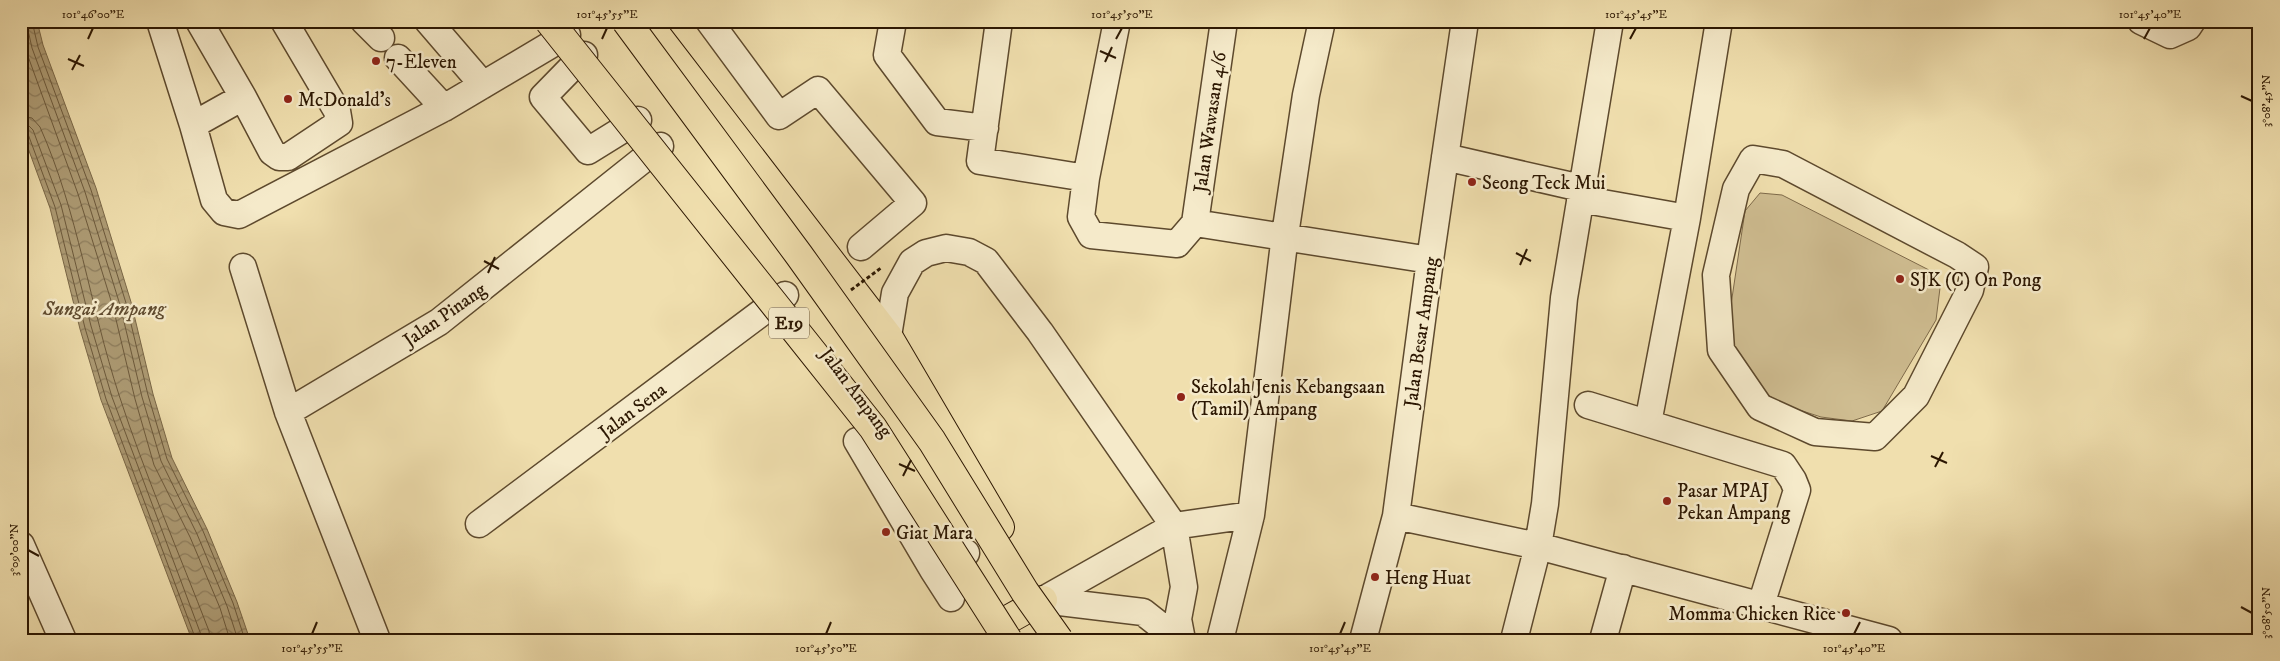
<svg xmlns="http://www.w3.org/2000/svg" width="2280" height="661" viewBox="0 0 2280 661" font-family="'IM FELL DW Pica',serif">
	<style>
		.pitch { fill: #cfbd91; stroke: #7e6a4a }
		.water { fill: url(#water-waves); stroke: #796646 }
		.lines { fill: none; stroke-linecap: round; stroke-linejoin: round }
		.shore { stroke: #6c593b; stroke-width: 1 }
		.minor-casing { stroke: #5d492d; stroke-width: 29 }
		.major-casing { stroke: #2c1702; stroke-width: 30 }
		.minor { stroke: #f5eaca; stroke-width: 26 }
		.major { stroke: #f0dfae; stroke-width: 28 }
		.highway-bridge-casing { stroke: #2c1702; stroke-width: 30; stroke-linecap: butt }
		.path-bridge { stroke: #2c1702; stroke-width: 3; stroke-dasharray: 4 2.5; stroke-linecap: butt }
		.highway-bridge { stroke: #f0dfae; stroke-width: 28 }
		.ticks { fill: none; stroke: #2c1702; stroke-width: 2 }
		.poi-dot { fill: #8f2418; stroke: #f5eaca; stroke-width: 2 }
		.labels { text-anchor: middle; stroke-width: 5; stroke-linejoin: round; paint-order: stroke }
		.shield { fill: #f5eaca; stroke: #68563e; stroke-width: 1 }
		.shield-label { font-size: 18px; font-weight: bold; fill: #2c1702 }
		.poi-label { font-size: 19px; fill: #2c1702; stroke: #f5eaca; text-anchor: start }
		.street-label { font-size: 19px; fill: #2c1702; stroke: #f5eaca }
		.water-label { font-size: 20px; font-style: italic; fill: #604c30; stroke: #f5eaca }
		.neatline { fill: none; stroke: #2c1702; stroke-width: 2 }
		.ticks-label { font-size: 12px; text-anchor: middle; fill: #2c1702 }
	</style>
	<defs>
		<pattern id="water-waves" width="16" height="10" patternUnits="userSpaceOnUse" patternTransform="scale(1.25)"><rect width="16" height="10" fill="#ad9b74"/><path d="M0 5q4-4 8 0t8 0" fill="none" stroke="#8d7d5d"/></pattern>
	</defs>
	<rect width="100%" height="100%" fill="#f0dfae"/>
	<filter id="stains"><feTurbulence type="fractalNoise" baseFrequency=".004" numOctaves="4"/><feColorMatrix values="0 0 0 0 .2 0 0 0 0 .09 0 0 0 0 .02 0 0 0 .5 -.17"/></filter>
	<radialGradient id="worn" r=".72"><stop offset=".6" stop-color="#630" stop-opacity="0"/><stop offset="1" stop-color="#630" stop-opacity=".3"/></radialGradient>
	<path class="pitch" d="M 1760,193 L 1782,195 L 1929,270 L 1940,288 L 1936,320 L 1882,411 L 1852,421 L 1821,417 L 1781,404 L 1757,387 L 1736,355 L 1729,318 L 1745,211 Z"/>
	<path class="water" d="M 21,21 L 37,21 L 43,45 L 96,188 L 131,302 L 153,394 L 172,458 L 207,529 L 237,602 L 250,640 L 192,640 L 101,400 L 80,329 L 50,208 L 21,129 Z"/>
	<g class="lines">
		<path class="shore" d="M 26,21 L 32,48 L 85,192 L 120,305 L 142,397 L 161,461 L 197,534 L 227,606 L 238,640
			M 32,21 L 38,47 L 91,190 L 126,303 L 148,395 L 167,459 L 203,531 L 233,603 L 245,640
			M 21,37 L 78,194 L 113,307 L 135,399 L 154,465 L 190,537 L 220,608 L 230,640
			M 21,116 L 32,118 L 40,127 C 78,212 90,306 119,395 C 145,475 179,553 209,631 L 210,640
			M 21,124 L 28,125 L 33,130 L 61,205 L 91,326 L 112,397 L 203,640
			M 21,130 L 28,134 L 55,207 L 85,328 L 106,399 L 196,640"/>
		<g class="minor-casing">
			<path id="minor" d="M 160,21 L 193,125 L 214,200 L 224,212 L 239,215 L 444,108 L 567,35
				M 199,21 L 243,97 L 272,152 L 279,157 L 288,157 L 339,123 L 337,111 L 284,21
				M 364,21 L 381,38
				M 428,21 L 483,85
				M 709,21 L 779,116 L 818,90 L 913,203 L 861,247
				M 893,21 L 887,55 L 937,122 L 985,128
				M 999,21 L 980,161 L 1086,178 L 1081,217 L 1091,235 L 1177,244 L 1195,223
				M 2141,21 L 2170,35 L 2188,27 L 2192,21
				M 584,55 L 543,97 L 588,151 L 638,120
				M 398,58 L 444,108
				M 193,125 L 243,97
				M 1445,157 L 1581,188
				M 1753,159 L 1783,164 L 1957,255 L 1975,267 L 1970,290 L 1916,396 L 1875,437 L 1815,432 L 1760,407 L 1721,350 L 1716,275 L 1736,189 Z
				M 1086,178 L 1117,21
				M 1580,199 L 1687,218
				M 1195,223 L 1430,260
				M 1195,223 L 1224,21
				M 243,267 L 288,412 L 377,640
				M 888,336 L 895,293 L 912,262 L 926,253 L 946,248 L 969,252 L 986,261 L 1040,332 L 1174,526 L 1184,587 L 1178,619 L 1182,640
				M 1588,405 L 1783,465 L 1793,480 L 1797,490 L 1761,605
				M 288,412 L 439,322 L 660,146
				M 1648,423 L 1687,218 L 1719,21
				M 857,441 L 933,570 L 966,553
				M 1396,516 L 1538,546 L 1889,640
				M 479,524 L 785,295
				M 21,545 L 63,640
				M 933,570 L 951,598
				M 1043,600 L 1174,526 L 1251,515
				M 1043,600 L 1143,612 L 1162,627 L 1171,640
				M 1220,640 L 1251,515 L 1285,235 L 1306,95 L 1322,21
				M 1363,640 L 1396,516 L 1430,260 L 1465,21
				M 1514,640 L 1538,546 L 1545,504 L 1564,298 L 1610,21
				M 1603,640 L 1623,568"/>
		</g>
		<g class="major-casing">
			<path id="major" d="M 646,21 L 888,336 L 1000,527
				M 1009,619 L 1043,600"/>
		</g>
		<use href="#minor" class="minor"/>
		<use href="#major" class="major"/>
		<g class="highway-bridge-casing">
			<path id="highway-bridge" d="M 549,21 L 873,428 L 1008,640
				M 626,21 L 799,255 L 932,441 L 1025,592 L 1059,640"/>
		</g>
		<path class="path-bridge" d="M 851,290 L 881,268"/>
		<use href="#highway-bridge" class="highway-bridge"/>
	</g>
	<path class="ticks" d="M 88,39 L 93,28M 602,39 L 607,28M 1116,39 L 1122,28M 1630,39 L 1636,28M 2144,39 L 2150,28M 1100,51 L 1116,58M 68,59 L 84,66M 1105,62 L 1112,47M 72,70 L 80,55M 2241,96 L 2252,101M 1516,253 L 1531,261M 484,261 L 499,269M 1520,265 L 1527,249M 488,273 L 495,257M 1931,456 L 1947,463M 899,464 L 915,471M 1935,467 L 1943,452M 903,476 L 911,460M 28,550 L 39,556M 2241,607 L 2252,613M 312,634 L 317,622M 826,634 L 831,622M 1340,634 L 1345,622M 1854,634 L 1860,622"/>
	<g class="poi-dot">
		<circle cx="376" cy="61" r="5"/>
		<circle cx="288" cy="99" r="5"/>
		<circle cx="1472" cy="182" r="5"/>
		<circle cx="1900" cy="279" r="5"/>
		<circle cx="1181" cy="397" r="5"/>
		<circle cx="1667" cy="501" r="5"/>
		<circle cx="886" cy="532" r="5"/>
		<circle cx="1375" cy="577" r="5"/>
		<circle cx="1846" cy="613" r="5"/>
	</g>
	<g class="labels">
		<rect class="shield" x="769" y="307.5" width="40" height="31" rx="4"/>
		<g class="shield-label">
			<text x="789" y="329">E19</text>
		</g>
		<g class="poi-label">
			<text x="386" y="68">7-Eleven</text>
			<text x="298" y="106">McDonald's</text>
			<text x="1482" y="189">Seong Teck Mui</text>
			<text x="1910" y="286">SJK (C) On Pong</text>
			<text x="1191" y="393">Sekolah Jenis Kebangsaan<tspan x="1191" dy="22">(Tamil) Ampang</tspan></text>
			<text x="1677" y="497">Pasar MPAJ<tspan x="1677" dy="22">Pekan Ampang</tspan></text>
			<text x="896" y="539">Giat Mara</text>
			<text x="1385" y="584">Heng Huat</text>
			<text x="1836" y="620" text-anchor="end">Momma Chicken Rice</text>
		</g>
		<g class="street-label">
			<text transform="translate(1209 122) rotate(-82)" y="7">Jalan Wawasan 4/6</text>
			<text transform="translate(444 314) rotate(-35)" y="7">Jalan Pinang</text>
			<text transform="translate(1420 332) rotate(-82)" y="7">Jalan Besar Ampang</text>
			<text transform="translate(857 392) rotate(53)" y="7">Jalan Ampang</text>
			<text transform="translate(632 410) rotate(-37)" y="7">Jalan Sena</text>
		</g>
		<g class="water-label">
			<text x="104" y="315">Sungai Ampang</text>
		</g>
	</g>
	<rect width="2280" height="661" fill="none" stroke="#f0dfae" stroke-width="55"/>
	<rect x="28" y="28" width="2224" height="606" class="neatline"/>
	<g class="ticks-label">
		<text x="93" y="18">101°46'00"E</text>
		<text x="607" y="18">101°45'55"E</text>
		<text x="1122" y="18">101°45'50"E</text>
		<text x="1636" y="18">101°45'45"E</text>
		<text x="2150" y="18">101°45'40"E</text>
		<text transform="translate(2266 101) rotate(-90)" y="4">3°08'45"N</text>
		<text transform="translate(14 550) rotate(-90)" y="4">3°09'00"N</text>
		<text transform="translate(2266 613) rotate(-90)" y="4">3°08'50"N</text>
		<text x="312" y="652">101°45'55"E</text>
		<text x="826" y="652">101°45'50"E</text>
		<text x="1340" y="652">101°45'45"E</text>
		<text x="1854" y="652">101°45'40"E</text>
	</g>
	<rect width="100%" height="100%" filter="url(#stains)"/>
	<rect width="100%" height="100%" fill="url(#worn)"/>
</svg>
